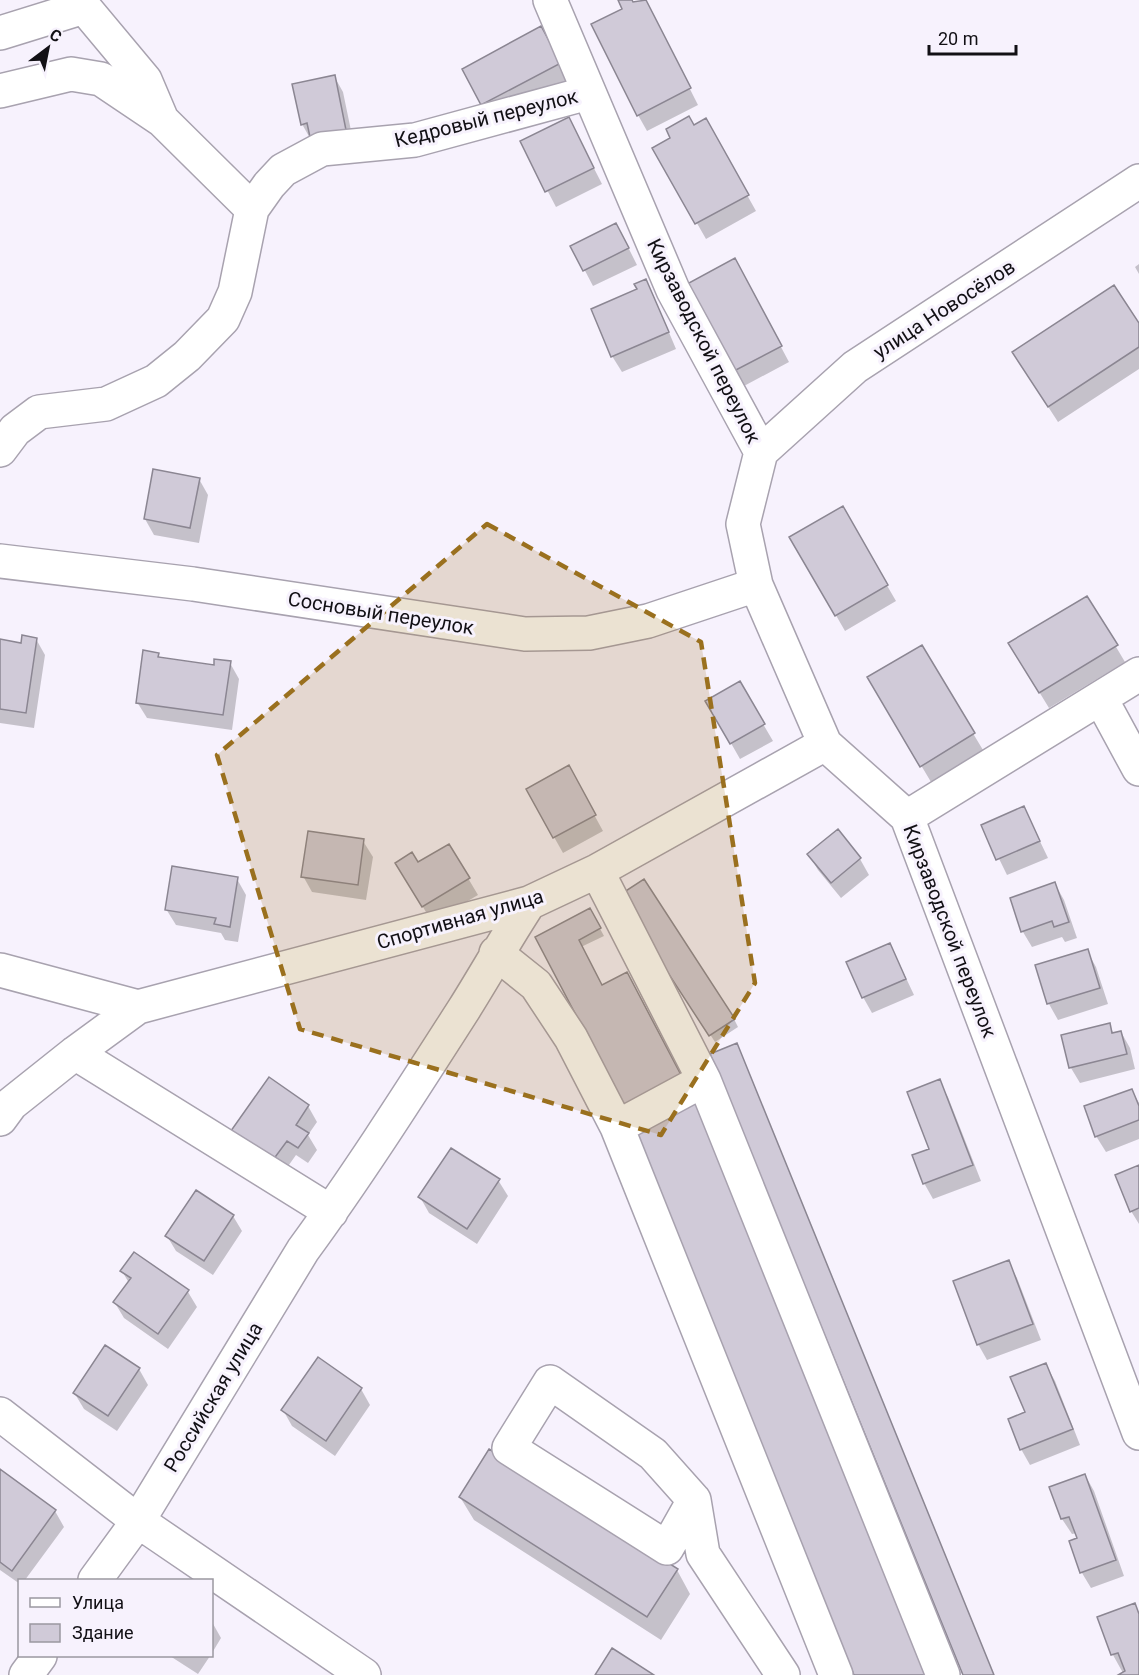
<svg xmlns="http://www.w3.org/2000/svg" width="1139" height="1675" viewBox="0 0 1139 1675" font-family="Roboto,sans-serif">
	<style>
		.shadow { fill: #0003 }
		.building { fill: #d0cad8; stroke: #8b8692; stroke-width: 1.5 }
		.lines { fill: none; stroke-linecap: round; stroke-linejoin: round }
		.minor-casing { stroke: #a8a2af; stroke-width: 36 }
		.minor { stroke: #fff; stroke-width: 33 }
		.marked { fill: #9a701e; fill-opacity: 0.2; stroke: #9a701e; stroke-width: 4.5; stroke-dasharray: 12 8; stroke-linejoin: round }
		.labels { text-anchor: middle; stroke-width: 6; stroke-linejoin: round; paint-order: stroke }
		.street-label { font-size: 20px; fill: #121015; stroke: #f7f2fd }
	</style>
	<rect width="100%" height="100%" fill="#f7f2fd"/>
	<path class="shadow" d="M 620,0 L 631,0 L 633,3 L 645,0 L 698,105 L 647,131 L 638,115 L 624,9 Z
		M 541,28 L 569,79 L 492,120 L 464,70 Z
		M 334,76 L 343,92 L 354,145 L 311,140 L 302,124 Z
		M 705,120 L 756,211 L 706,239 L 654,148 Z
		M 577,135 L 602,184 L 556,207 L 522,142 Z
		M 625,241 L 637,265 L 593,286 L 572,246 Z
		M 1139,264 L 1139,274 L 1135,267 Z
		M 743,276 L 789,362 L 744,386 L 735,371 Z
		M 645,281 L 654,297 L 676,349 L 622,372 L 612,356 L 639,290 Z
		M 1139,325 L 1139,369 L 1058,422 L 1023,368 Z
		M 199,479 L 208,495 L 199,543 L 154,535 L 145,519 Z
		M 842,508 L 896,601 L 845,631 L 791,537 Z
		M 1087,598 L 1125,662 L 1049,708 L 1019,659 Z
		M 36,639 L 45,655 L 34,728 L 0,723 L 0,641 L 22,644 Z
		M 921,647 L 983,750 L 931,782 L 869,678 Z
		M 158,654 L 161,659 L 215,667 L 230,663 L 239,679 L 232,730 L 147,718 L 137,702 Z
		M 739,683 L 773,741 L 740,759 L 707,701 Z
		M 568,767 L 603,831 L 563,853 L 554,837 Z
		M 1024,808 L 1048,858 L 1007,875 L 983,826 Z
		M 837,832 L 860,859 L 869,875 L 841,898 L 818,870 L 809,855 Z
		M 363,841 L 373,857 L 366,900 L 312,892 L 303,876 Z
		M 449,846 L 478,895 L 432,922 L 406,879 L 418,864 Z
		M 237,879 L 246,895 L 238,942 L 225,940 L 221,933 L 176,925 L 166,909 Z
		M 1055,884 L 1064,900 L 1077,938 L 1065,942 L 1062,937 L 1032,947 L 1023,932 L 1011,899 Z
		M 625,904 L 734,1019 L 738,1027 L 715,1042 Z
		M 590,910 L 604,936 L 581,947 L 602,986 L 684,1083 L 537,938 Z
		M 890,944 L 914,995 L 872,1013 L 863,997 Z
		M 1087,951 L 1096,967 L 1108,1004 L 1058,1020 L 1049,1004 L 1037,966 Z
		M 1109,1025 L 1114,1034 L 1121,1032 L 1130,1048 L 1135,1069 L 1080,1083 L 1071,1068 Z
		M 269,1079 L 308,1106 L 317,1122 L 308,1135 L 317,1150 L 308,1163 L 296,1155 L 279,1179 L 239,1151 Z
		M 939,1081 L 948,1097 L 981,1181 L 933,1199 L 924,1183 L 931,1150 Z
		M 1132,1090 L 1139,1103 L 1139,1139 L 1106,1152 L 1096,1136 Z
		M 1139,1167 L 1139,1224 L 1131,1211 Z
		M 498,1180 L 508,1196 L 477,1244 L 429,1213 L 420,1197 Z
		M 233,1216 L 242,1231 L 213,1275 L 176,1251 L 167,1236 Z
		M 1008,1262 L 1017,1278 L 1041,1340 L 987,1360 L 978,1344 Z
		M 122,1271 L 188,1292 L 197,1307 L 168,1349 L 124,1318 L 115,1303 L 129,1283 Z
		M 318,1359 L 361,1389 L 370,1405 L 335,1456 L 292,1426 L 283,1410 Z
		M 1046,1365 L 1055,1381 L 1080,1445 L 1030,1465 L 1021,1449 L 1027,1413 Z
		M 139,1369 L 148,1385 L 117,1431 L 84,1409 L 75,1394 Z
		M 0,1471 L 55,1511 L 64,1527 L 25,1580 L 20,1580 L 20,1584 L 0,1570 Z
		M 1085,1475 L 1094,1491 L 1124,1576 L 1091,1588 L 1082,1573 L 1071,1542 L 1079,1539 L 1077,1533 L 1072,1534 L 1062,1519 Z
		M 460,1497 L 677,1570 L 690,1594 L 661,1640 L 474,1520 Z
		M 1134,1605 L 1139,1613 L 1139,1675 L 1123,1673 L 1113,1655 L 1099,1618 Z
		M 212,1622 L 221,1638 L 212,1653 Z
		M 170,1656 L 210,1656 L 198,1674 Z"/>
	<path class="building" d="M 618,0 L 632,0 L 633,2 L 646,0 L 691,88 L 637,116 L 591,24 L 622,9 Z
		M 541,26 L 561,63 L 481,105 L 462,69 Z
		M 335,75 L 346,130 L 310,137 L 307,123 L 301,125 L 292,84 Z
		M 689,116 L 694,125 L 706,118 L 749,195 L 695,224 L 652,148 L 670,138 L 666,129 Z
		M 569,117 L 594,168 L 545,192 L 520,141 Z
		M 616,223 L 629,248 L 583,271 L 570,246 Z
		M 735,258 L 782,346 L 734,371 L 687,284 Z
		M 646,279 L 669,332 L 611,357 L 591,309 L 637,289 L 634,284 Z
		M 1114,285 L 1139,323 L 1139,347 L 1048,407 L 1012,352 Z
		M 153,469 L 200,478 L 190,528 L 144,519 Z
		M 843,506 L 888,585 L 835,616 L 789,537 Z
		M 1087,596 L 1118,645 L 1039,693 L 1008,643 Z
		M 22,635 L 37,638 L 26,713 L 0,709 L 0,639 L 21,643 Z
		M 922,645 L 975,733 L 920,767 L 867,677 Z
		M 143,650 L 159,653 L 158,657 L 214,665 L 214,659 L 231,661 L 223,715 L 136,703 Z
		M 740,681 L 765,724 L 730,744 L 705,701 Z
		M 569,765 L 596,815 L 553,838 L 526,789 Z
		M 1024,806 L 1040,841 L 996,860 L 981,825 Z
		M 838,829 L 861,858 L 831,883 L 807,854 Z
		M 308,831 L 364,839 L 358,885 L 301,877 Z
		M 449,844 L 470,878 L 422,907 L 395,863 L 412,852 L 418,862 Z
		M 172,866 L 238,877 L 230,927 L 214,924 L 216,918 L 165,910 Z
		M 644,879 L 735,1019 L 709,1036 L 618,896 Z
		M 1055,882 L 1069,922 L 1054,927 L 1052,921 L 1021,932 L 1010,898 Z
		M 590,908 L 601,928 L 579,940 L 602,985 L 627,972 L 681,1075 L 623,1105 L 535,937 Z
		M 890,943 L 906,979 L 862,998 L 846,962 Z
		M 1088,949 L 1100,988 L 1047,1004 L 1035,965 Z
		M 1110,1023 L 1112,1033 L 1121,1031 L 1127,1054 L 1069,1068 L 1061,1035 Z
		M 737,1043 L 994,1675 L 963,1675 L 710,1054 Z
		M 269,1077 L 309,1105 L 296,1125 L 309,1133 L 298,1148 L 287,1141 L 270,1164 L 228,1135 Z
		M 940,1079 L 973,1165 L 923,1184 L 912,1155 L 929,1149 L 907,1092 Z
		M 1132,1089 L 1139,1106 L 1139,1120 L 1095,1137 L 1084,1106 Z
		M 701,1101 L 926,1675 L 854,1675 L 631,1130 Z
		M 451,1148 L 500,1179 L 467,1229 L 418,1197 Z
		M 1139,1165 L 1139,1208 L 1130,1212 L 1115,1175 Z
		M 196,1190 L 234,1215 L 204,1261 L 165,1236 Z
		M 134,1252 L 189,1290 L 158,1334 L 113,1302 L 131,1278 L 120,1271 Z
		M 1009,1260 L 1033,1324 L 977,1345 L 953,1281 Z
		M 105,1345 L 140,1368 L 108,1416 L 73,1393 Z
		M 318,1357 L 362,1388 L 326,1441 L 281,1410 Z
		M 1046,1363 L 1073,1429 L 1020,1450 L 1008,1419 L 1025,1412 L 1010,1377 Z
		M 489,1449 L 678,1569 L 647,1617 L 459,1497 Z
		M 0,1469 L 56,1510 L 12,1571 L 0,1562 Z
		M 1085,1474 L 1116,1560 L 1080,1573 L 1069,1541 L 1077,1538 L 1069,1517 L 1061,1519 L 1049,1487 Z
		M 1135,1603 L 1139,1614 L 1139,1675 L 1118,1675 L 1125,1671 L 1118,1653 L 1111,1655 L 1097,1617 Z
		M 612,1648 L 654,1675 L 595,1675 Z"/>
	<g class="lines">
		<g class="minor-casing">
			<path id="minor" d="M 550,0 L 673,290 L 761,452 L 743,524 L 756,585 L 825,744 L 907,817 L 1139,1433
				M 0,33 L 84,7 L 145,80 L 162,120 L 252,209
				M 0,91 L 71,74 L 101,79 L 162,120
				M 0,450 L 15,430 L 39,412 L 106,404 L 156,381 L 187,356 L 223,319 L 235,292 L 252,209 L 269,185 L 283,170 L 322,149 L 415,140 L 588,93
				M 761,452 L 855,367 L 1139,181
				M 0,561 L 193,584 L 525,634 L 589,633 L 648,621 L 756,585
				M 1101,699 L 1139,769
				M 907,817 L 1139,674
				M 597,871 L 704,1080 L 943,1675
				M 496,953 L 536,985 L 571,1038 L 617,1127
				M 0,970 L 138,1007
				M 75,1053 L 331,1212
				M 704,1080 L 617,1127 L 836,1675
				M 0,1119 L 11,1104 L 75,1053 L 138,1007 L 529,903 L 597,871 L 825,744
				M 550,1382 L 653,1454 L 694,1500 L 667,1548 L 509,1448 Z
				M 0,1414 L 138,1521 L 364,1675
				M 694,1500 L 703,1554 L 783,1675
				M 95,1580 L 138,1521 L 303,1250 C 360,1172 412,1090 464,1009 C 486,974 506,938 529,903
				M 26,1675 L 40,1656"/>
		</g>
		<use href="#minor" class="minor"/>
	</g>
	<path class="marked" d="M 487,524 L 701,642 L 755,983 L 661,1135 L 300,1029 L 217,755 Z"/>
	<g class="labels">
		<g class="street-label">
			<text transform="translate(486 118) rotate(-14)" y="7">Кедровый переулок</text>
			<text transform="translate(944 309) rotate(-33)" y="7">улица Новосёлов</text>
			<text transform="translate(704 341) rotate(63)" y="7">Кирзаводской переулок</text>
			<text transform="translate(381 613) rotate(9)" y="7">Сосновый переулок</text>
			<text transform="translate(460 919) rotate(-16)" y="7">Спортивная улица</text>
			<text transform="translate(950 931) rotate(69)" y="7">Кирзаводской переулок</text>
			<text transform="translate(213 1397) rotate(-59)" y="7">Российская улица</text>
		</g>
	</g>
	<rect x="18" y="1579" width="195" height="78" fill="#f7f2fd" stroke="#9b98a0" stroke-width="1.5"/>
	<rect x="30" y="1598" width="30" height="9" fill="#ffffff" stroke="#9b98a0" stroke-width="1.5"/>
	<text x="72" y="1609" font-size="18" fill="#121015">Улица</text>
	<rect x="30" y="1624" width="30" height="18" fill="#d0cad8" stroke="#9b98a0" stroke-width="1.5"/>
	<text x="72" y="1639" font-size="18" fill="#121015">Здание</text>
	<g transform="translate(48 48) rotate(32)" stroke="#f7f2fd" stroke-width="4.5" paint-order="stroke">
	<path d="M0-4.5L10 22L0 15L-10 22Z" fill="#121015"/>
	<text y="-9" font-size="16" font-weight="bold" text-anchor="middle" fill="#121015">С</text>
	</g>
	<path d="M929 45v9h87v-9" fill="none" stroke="#121015" stroke-width="3"/>
	<text x="938" y="45" font-size="18" fill="#121015" stroke="#f7f2fd" stroke-width="4.5" paint-order="stroke">20 m</text>
</svg>
